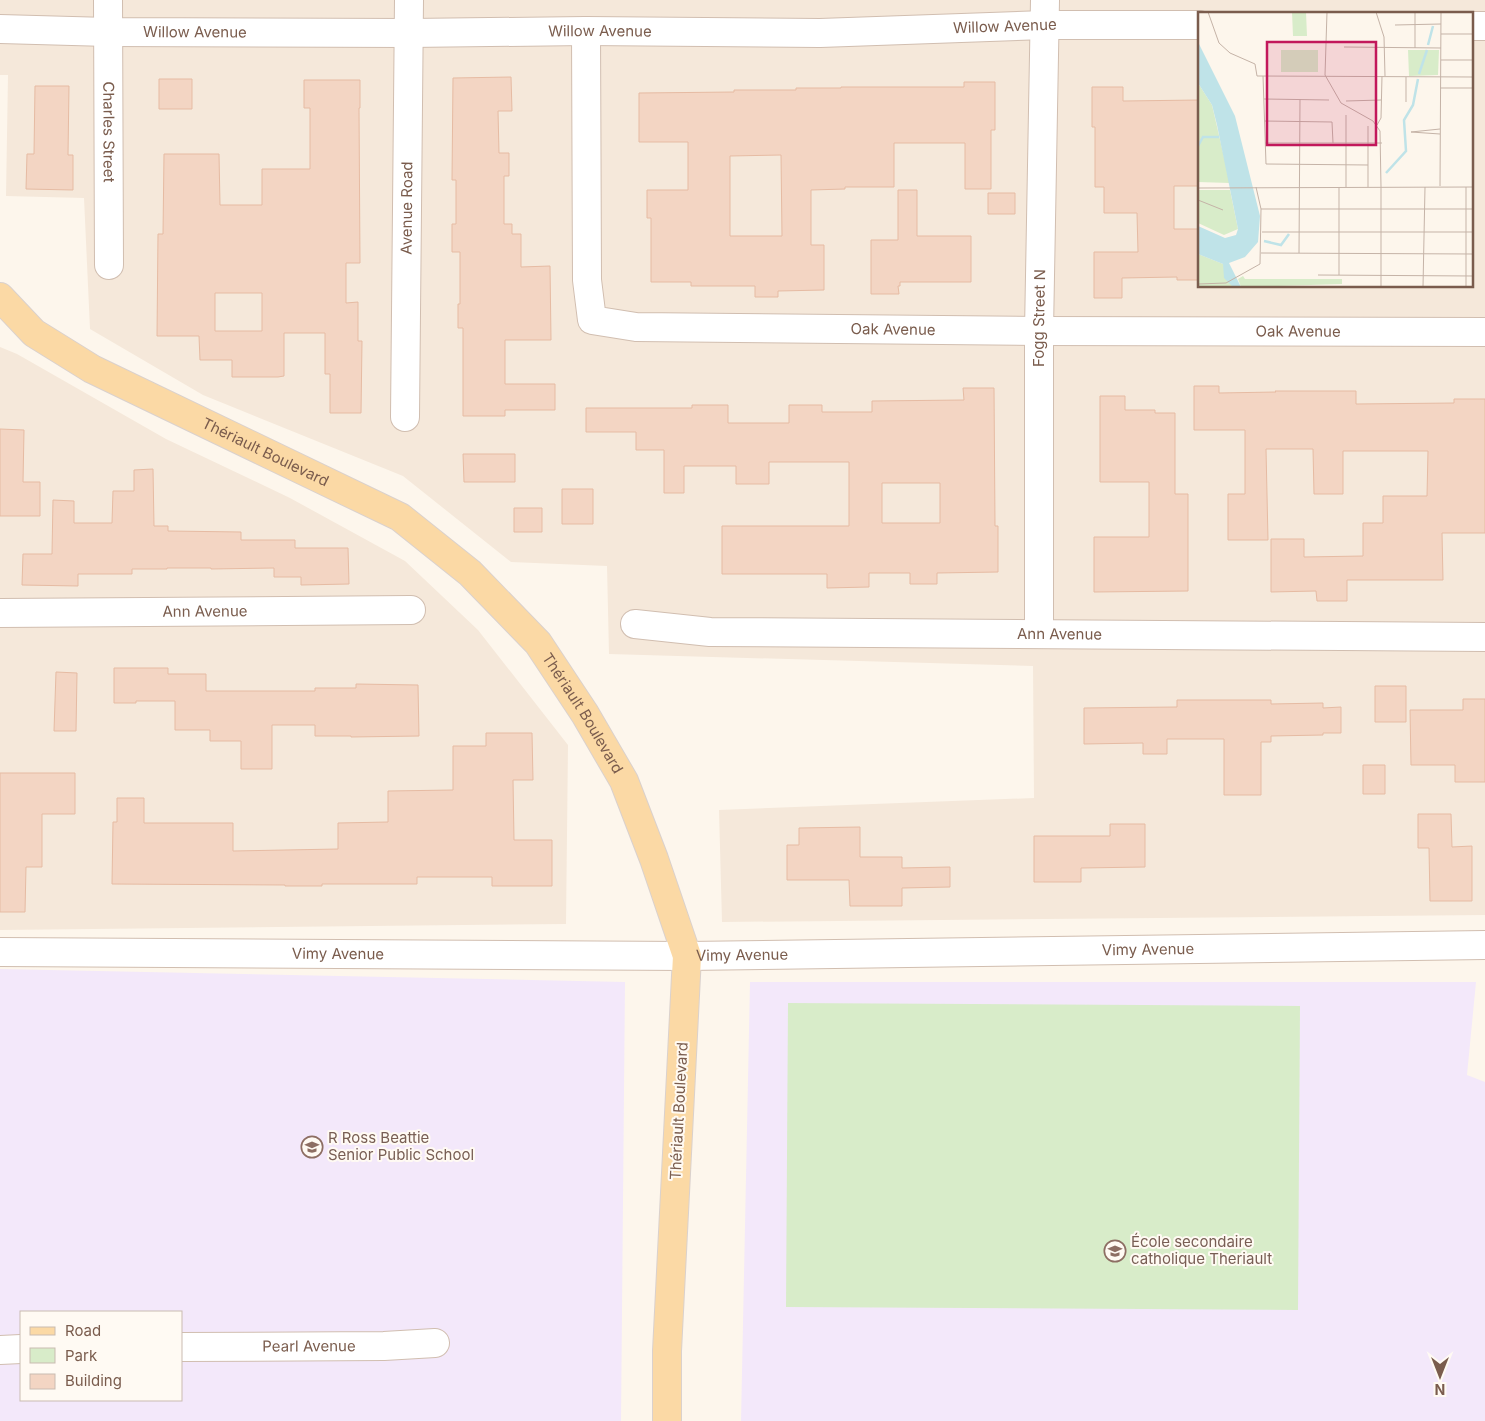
<svg xmlns="http://www.w3.org/2000/svg" width="1485" height="1421" viewBox="0 0 1485 1421" font-family="Inter,sans-serif">
	<style>
		.residential { fill: #f5e8da; fill-rule: evenodd }
		.education { fill: #f3e8fa; fill-rule: evenodd }
		.green { fill: #d8ecc9 }
		.building { fill: #f3d5c3; stroke: #e6bba3; fill-rule: evenodd }
		.lines { fill: none; stroke-linecap: round; stroke-linejoin: round }
		.minor-casing { stroke: #d1beb0; stroke-width: 30 }
		.major-casing { stroke: #dad1cd; stroke-width: 30 }
		.minor { stroke: #fff; stroke-width: 28 }
		.major { stroke: #fbd9a5; stroke-width: 28 }
		.labels { text-anchor: middle; stroke-width: 4; stroke-linejoin: round; paint-order: stroke }
		.street-label { font-size: 15px; fill: #7a5c4d; stroke: #fffaf3 }
		.education-label { font-size: 15px; fill: #785e54; stroke: #fffaf3; text-anchor: start }
		.inset-river { fill: none; stroke: #bfe3e8; stroke-width: 2.5 }
		.inset-road { fill: none; stroke: #c5b3a7; stroke-width: 1 }
		.view { fill: #c2185b; fill-opacity: 0.15; stroke: #c2185b; stroke-width: 2.5 }
		.inset-edge { fill: none; stroke: #7a5c4d; stroke-width: 2.5 }
	</style>
	<rect width="100%" height="100%" fill="#fdf6ec"/>
	<path class="residential" d="M 0,0 L 1485,0 L 1485,915 L 722,922 L 719,810 L 1034,798 L 1033,666 L 609,654 L 607,566 L 511,562 L 403,476 L 203,395 L 90,329 L 84,198 L 6,196 L 8,75 L 0,75 ZM 1199,14 L 1471,14 L 1471,286 L 1199,286 Z
		M 0,347 L 17,354 L 166,439 L 290,498 L 405,561 L 478,630 L 568,745 L 566,924 L 0,930 Z"/>
	<path class="education" d="M 0,969 L 625,982 L 621,1421 L 0,1421 ZM 21,1312 L 181,1312 L 181,1400 L 21,1400 Z
		M 750,982 L 1476,982 L 1467,1075 L 1485,1082 L 1485,1421 L 741,1421 Z"/>
	<path class="green" d="M 788,1003 L 1300,1006 L 1298,1310 L 786,1307 Z"/>
	<path class="building" d="M 511,77 L 512,111 L 498,111 L 499,153 L 509,153 L 509,176 L 504,176 L 504,224 L 512,224 L 512,234 L 521,234 L 521,267 L 550,266 L 551,340 L 505,340 L 505,384 L 555,384 L 555,410 L 505,410 L 505,416 L 463,416 L 463,328 L 458,328 L 458,304 L 460,304 L 460,252 L 452,252 L 452,224 L 456,224 L 456,180 L 452,180 L 453,78 Z
		M 159,79 L 192,79 L 192,109 L 159,109 Z
		M 304,80 L 360,80 L 360,108 L 359,108 L 360,263 L 346,263 L 346,303 L 358,302 L 358,341 L 362,341 L 361,413 L 330,413 L 330,374 L 325,374 L 325,333 L 284,333 L 284,376 L 278,377 L 232,377 L 232,360 L 200,360 L 199,336 L 157,336 L 158,234 L 163,234 L 164,154 L 219,154 L 220,205 L 262,205 L 262,169 L 310,169 L 310,108 L 304,108 ZM 215,293 L 262,293 L 262,331 L 215,331 Z
		M 964,82 L 995,82 L 995,130 L 991,130 L 991,189 L 965,189 L 965,143 L 894,143 L 894,187 L 845,187 L 845,189 L 811,190 L 811,245 L 824,245 L 824,290 L 778,291 L 778,297 L 755,297 L 755,286 L 691,286 L 691,282 L 651,282 L 651,218 L 647,218 L 647,190 L 688,190 L 688,142 L 639,142 L 639,93 L 734,92 L 734,90 L 796,90 L 796,88 L 841,88 L 841,87 L 964,87 ZM 781,155 L 782,236 L 730,236 L 730,156 Z
		M 35,86 L 69,86 L 68,155 L 73,155 L 73,190 L 26,189 L 27,154 L 34,154 Z
		M 1092,87 L 1123,87 L 1123,101 L 1199,100 L 1199,186 L 1174,186 L 1174,229 L 1199,229 L 1199,280 L 1177,280 L 1177,277 L 1122,278 L 1122,298 L 1094,298 L 1094,252 L 1138,252 L 1137,213 L 1104,213 L 1104,187 L 1095,187 L 1095,127 L 1092,127 Z
		M 898,190 L 917,190 L 917,236 L 971,236 L 971,282 L 900,282 L 900,286 L 898,286 L 899,294 L 871,294 L 871,240 L 898,240 Z
		M 988,193 L 1015,193 L 1015,214 L 988,214 Z
		M 1194,386 L 1219,386 L 1219,393 L 1276,392 L 1275,391 L 1356,391 L 1356,404 L 1454,403 L 1454,399 L 1485,399 L 1485,533 L 1442,533 L 1443,580 L 1347,580 L 1347,601 L 1317,601 L 1316,591 L 1271,592 L 1271,539 L 1304,539 L 1304,557 L 1363,556 L 1363,523 L 1383,523 L 1383,496 L 1427,496 L 1428,451 L 1343,451 L 1343,494 L 1314,494 L 1313,449 L 1266,449 L 1268,540 L 1228,540 L 1228,494 L 1245,494 L 1245,430 L 1194,430 Z
		M 963,388 L 994,388 L 995,526 L 998,526 L 998,572 L 937,573 L 937,584 L 910,584 L 910,573 L 869,573 L 869,587 L 827,588 L 827,574 L 722,574 L 722,526 L 849,526 L 849,462 L 769,462 L 769,484 L 736,484 L 736,466 L 684,466 L 684,493 L 664,493 L 664,450 L 636,450 L 636,432 L 586,432 L 586,408 L 692,408 L 692,405 L 728,405 L 728,423 L 789,423 L 789,405 L 822,405 L 822,412 L 872,412 L 872,401 L 964,400 ZM 882,483 L 940,483 L 940,523 L 882,523 Z
		M 1100,396 L 1125,396 L 1125,410 L 1155,410 L 1155,413 L 1175,413 L 1175,494 L 1188,494 L 1188,591 L 1094,592 L 1094,537 L 1149,537 L 1149,482 L 1100,482 Z
		M 0,429 L 24,430 L 23,482 L 40,482 L 40,516 L 0,516 Z
		M 463,454 L 515,454 L 515,482 L 464,482 Z
		M 153,469 L 154,526 L 168,526 L 168,531 L 241,532 L 241,540 L 295,540 L 295,548 L 348,548 L 349,584 L 301,585 L 301,577 L 274,577 L 274,568 L 211,569 L 211,568 L 167,568 L 167,569 L 132,569 L 132,574 L 78,574 L 78,586 L 22,585 L 23,554 L 52,554 L 53,500 L 74,501 L 74,523 L 112,523 L 113,491 L 134,491 L 134,470 Z
		M 562,489 L 593,489 L 593,524 L 562,524 Z
		M 514,508 L 542,508 L 542,532 L 514,532 Z
		M 114,668 L 168,668 L 168,674 L 206,674 L 206,691 L 315,691 L 315,688 L 356,688 L 356,684 L 418,685 L 419,736 L 351,737 L 351,736 L 315,736 L 315,725 L 272,725 L 272,769 L 241,769 L 241,741 L 210,741 L 210,730 L 175,730 L 175,701 L 136,701 L 136,703 L 114,703 Z
		M 56,672 L 77,673 L 76,731 L 54,731 Z
		M 1375,686 L 1406,686 L 1406,722 L 1375,722 Z
		M 1463,699 L 1485,699 L 1485,782 L 1455,782 L 1455,765 L 1411,765 L 1410,710 L 1463,710 Z
		M 1177,700 L 1271,700 L 1271,704 L 1323,703 L 1323,708 L 1341,707 L 1341,733 L 1323,733 L 1323,735 L 1271,736 L 1271,742 L 1261,742 L 1261,795 L 1224,795 L 1224,739 L 1167,739 L 1167,754 L 1143,754 L 1143,743 L 1084,744 L 1084,708 L 1177,707 Z
		M 486,733 L 532,733 L 533,780 L 513,780 L 514,840 L 552,840 L 552,886 L 492,886 L 492,877 L 417,877 L 417,884 L 322,884 L 322,886 L 285,886 L 285,885 L 112,884 L 113,822 L 117,822 L 117,798 L 144,798 L 144,823 L 233,823 L 233,851 L 338,849 L 338,823 L 388,822 L 388,791 L 453,790 L 453,746 L 486,746 Z
		M 1363,765 L 1385,765 L 1385,794 L 1363,794 Z
		M 0,773 L 75,773 L 75,814 L 42,814 L 42,867 L 26,867 L 25,912 L 0,912 Z
		M 1418,814 L 1451,814 L 1452,847 L 1472,846 L 1472,901 L 1430,901 L 1429,848 L 1418,848 Z
		M 1110,824 L 1145,824 L 1145,867 L 1081,868 L 1081,882 L 1034,882 L 1034,836 L 1110,836 Z
		M 860,827 L 860,857 L 902,857 L 902,868 L 950,867 L 950,887 L 902,888 L 902,906 L 850,906 L 849,880 L 787,880 L 787,845 L 799,845 L 799,828 Z"/>
	<g class="lines">
		<g class="minor-casing">
			<g id="minor">
				<path id="s1" d="M 108,0 L 109,265"/>
				<path d="M 1471,26 L 1485,26"/>
				<path id="s2" d="M 0,29 L 108,32 L 410,33 L 586,31 L 820,33 L 1045,25 L 1199,25"/>
				<path id="s3" d="M 586,31 L 587,280 L 592,320 L 636,327 L 1039,331 L 1485,332"/>
				<path id="s4" d="M 405,417 L 409,0"/>
				<path id="s5" d="M 0,613 L 411,610"/>
				<path id="s6" d="M 635,624 L 710,632 L 1485,637"/>
				<path id="s7" d="M 1039,634 L 1039,331 L 1045,0"/>
				<path id="s8" d="M 0,952 L 687,956 L 1485,945"/>
				<path id="s9" d="M 181,1347 L 384,1346 L 435,1343"/>
				<path d="M 0,1350 L 21,1349"/>
			</g>
		</g>
		<g class="major-casing">
			<g id="major">
				<path id="s10" d="M 0,297 L 34,333 L 92,369 L 400,517 L 470,573 L 538,643 L 585,714 L 624,781 L 654,859 L 687,956 L 667,1351 L 667,1421"/>
			</g>
		</g>
		<use href="#minor" class="minor"/>
		<use href="#major" class="major"/>
	</g>
	<defs>
		<g id="school-ring" transform="scale(1.125)"><circle r="9.5" fill="#fffaf3" stroke="#8d6e63" stroke-width="1.5"/><path d="M0-5L7-2L0 1L-7-2ZM-4 1L0 2.5L4 1V4Q0 6-4 4Z" fill="#8d6e63"/></g>
	</defs>
	<g fill-rule="evenodd">
		<use href="#school-ring" x="312" y="1147"/>
		<use href="#school-ring" x="1115" y="1251"/>
	</g>
	<g class="labels">
		<g class="street-label">
			<text dy="5" stroke="none"><textPath href="#s2" startOffset="1005">Willow Avenue</textPath></text>
			<text dy="5" stroke="none"><textPath href="#s2" startOffset="195">Willow Avenue</textPath></text>
			<text dy="5" stroke="none"><textPath href="#s2" startOffset="600">Willow Avenue</textPath></text>
			<text dy="5" stroke="none"><textPath href="#s1" startOffset="132">Charles Street</textPath></text>
			<text dy="5" stroke="none"><textPath href="#s4" startOffset="209">Avenue Road</textPath></text>
			<text dy="5" stroke="none"><textPath href="#s7" startOffset="316">Fogg Street N</textPath></text>
			<text dy="5" stroke="none"><textPath href="#s3" startOffset="591">Oak Avenue</textPath></text>
			<text dy="5" stroke="none"><textPath href="#s3" startOffset="996">Oak Avenue</textPath></text>
			<text dy="5" stroke="none"><textPath href="#s10" startOffset="310">Thériault Boulevard</textPath></text>
			<text dy="5" stroke="none"><textPath href="#s5" startOffset="205">Ann Avenue</textPath></text>
			<text dy="5" stroke="none"><textPath href="#s6" startOffset="425">Ann Avenue</textPath></text>
			<text dy="5" stroke="none"><textPath href="#s10" startOffset="730">Thériault Boulevard</textPath></text>
			<text dy="5" stroke="none"><textPath href="#s8" startOffset="1148">Vimy Avenue</textPath></text>
			<text dy="5" stroke="none"><textPath href="#s8" startOffset="338">Vimy Avenue</textPath></text>
			<text dy="5" stroke="none"><textPath href="#s8" startOffset="742">Vimy Avenue</textPath></text>
			<text transform="translate(679 1111) rotate(-87)" y="5">Thériault Boulevard</text>
			<text dy="5" stroke="none"><textPath href="#s9" startOffset="128">Pearl Avenue</textPath></text>
		</g>
		<g class="education-label">
			<text x="328" y="1143">R Ross Beattie<tspan x="328" dy="17">Senior Public School</tspan></text>
			<text x="1131" y="1247">École secondaire<tspan x="1131" dy="17">catholique Theriault</tspan></text>
		</g>
	</g>
	<g transform="translate(1198 12)">
		<rect width="275" height="275" fill="#fdf6ec"/>
		<path d="M 94,0 L 108,0 L 109,24 L 95,24 ZM 83,38 L 120,38 L 120,60 L 83,60 ZM 210,38 L 241,38 L 240,63 L 211,64 ZM 0,71 L 14,93 L 32,171 L 0,170 ZM 0,178 L 32,178 L 40,217 L 26,223 L 0,211 ZM 0,242 L 25,252 L 35,275 L 0,275 ZM 45,264 L 47,267 L 144,267 L 144,272 L 43,275 L 40,267 Z" fill="#d8ecc9"/>
		<path d="M 0,30 L 37,104 L 62,204 L 60,230 L 47,245 L 31,251 L 43,275 L 35,275 L 26,266 L 25,252 L 0,242 L 0,214 L 27,226 L 38,223 L 40,217 L 19,113 L 14,93 L 0,71 Z" fill="#bfe3e8"/>
		<path class="inset-river" d="M 230,33 L 235,14M 221,62 L 229,38M 0,134 L 5,125 L 21,125M 188,161 L 208,139 L 206,108 L 215,93 L 220,67M 66,229 L 83,233 L 91,222"/>
		<path class="inset-road" d="M 10,0 L 21,31 L 32,41 L 57,52 L 59,64 L 275,65M 129,0 L 127,63 L 143,91 L 175,109 L 182,119 L 183,175M 178,0 L 186,25 L 187,64M 217,0 L 217,36M 197,13 L 243,12M 243,22 L 275,22M 146,35 L 243,36M 243,48 L 275,48M 65,64 L 68,152 L 170,153M 242,76 L 275,76M 66,87 L 131,88M 148,89 L 183,88M 208,90 L 208,65M 148,103 L 148,175M 66,109 L 134,110 L 135,131M 179,113 L 183,106 L 184,64M 242,117 L 213,120 L 242,122M 67,131 L 184,131M 242,174 L 243,0M 141,175 L 141,263M 170,175 L 170,114M 183,175 L 183,275M 0,176 L 275,175M 0,188 L 25,198M 63,197 L 275,197M 64,220 L 275,220M 63,241 L 275,242M 101,241 L 102,87M 120,263 L 275,264M 0,272 L 28,271 L 62,252 L 63,197 L 58,175M 225,275 L 227,175M 268,275 L 268,175"/>
		<path class="view" d="M 69,30 L 178,30 L 178,133 L 69,133 Z"/>
		<rect width="275" height="275" class="inset-edge"/>
	</g>
	<rect x="20" y="1311" width="162" height="90" fill="#fffaf3" stroke="#cabbb1"/>
	<rect x="30" y="1327" width="25" height="8" fill="#fbd9a5" stroke="#cabbb1"/>
	<text x="65" y="1336" font-size="15" fill="#7a5c4d">Road</text>
	<rect x="30" y="1348" width="25" height="15" fill="#d8ecc9" stroke="#cabbb1"/>
	<text x="65" y="1361" font-size="15" fill="#7a5c4d">Park</text>
	<rect x="30" y="1374" width="25" height="15" fill="#f3d5c3" stroke="#cabbb1"/>
	<text x="65" y="1386" font-size="15" fill="#7a5c4d">Building</text>
	<g transform="translate(1440 1376) rotate(180)" stroke="#fffaf3" stroke-width="4" paint-order="stroke">
	<path d="M0-4L9 19L0 12L-9 19Z" fill="#7a5c4d"/>
	<text y="-8" font-size="14" font-weight="bold" text-anchor="middle" fill="#7a5c4d">N</text>
	</g>
</svg>
